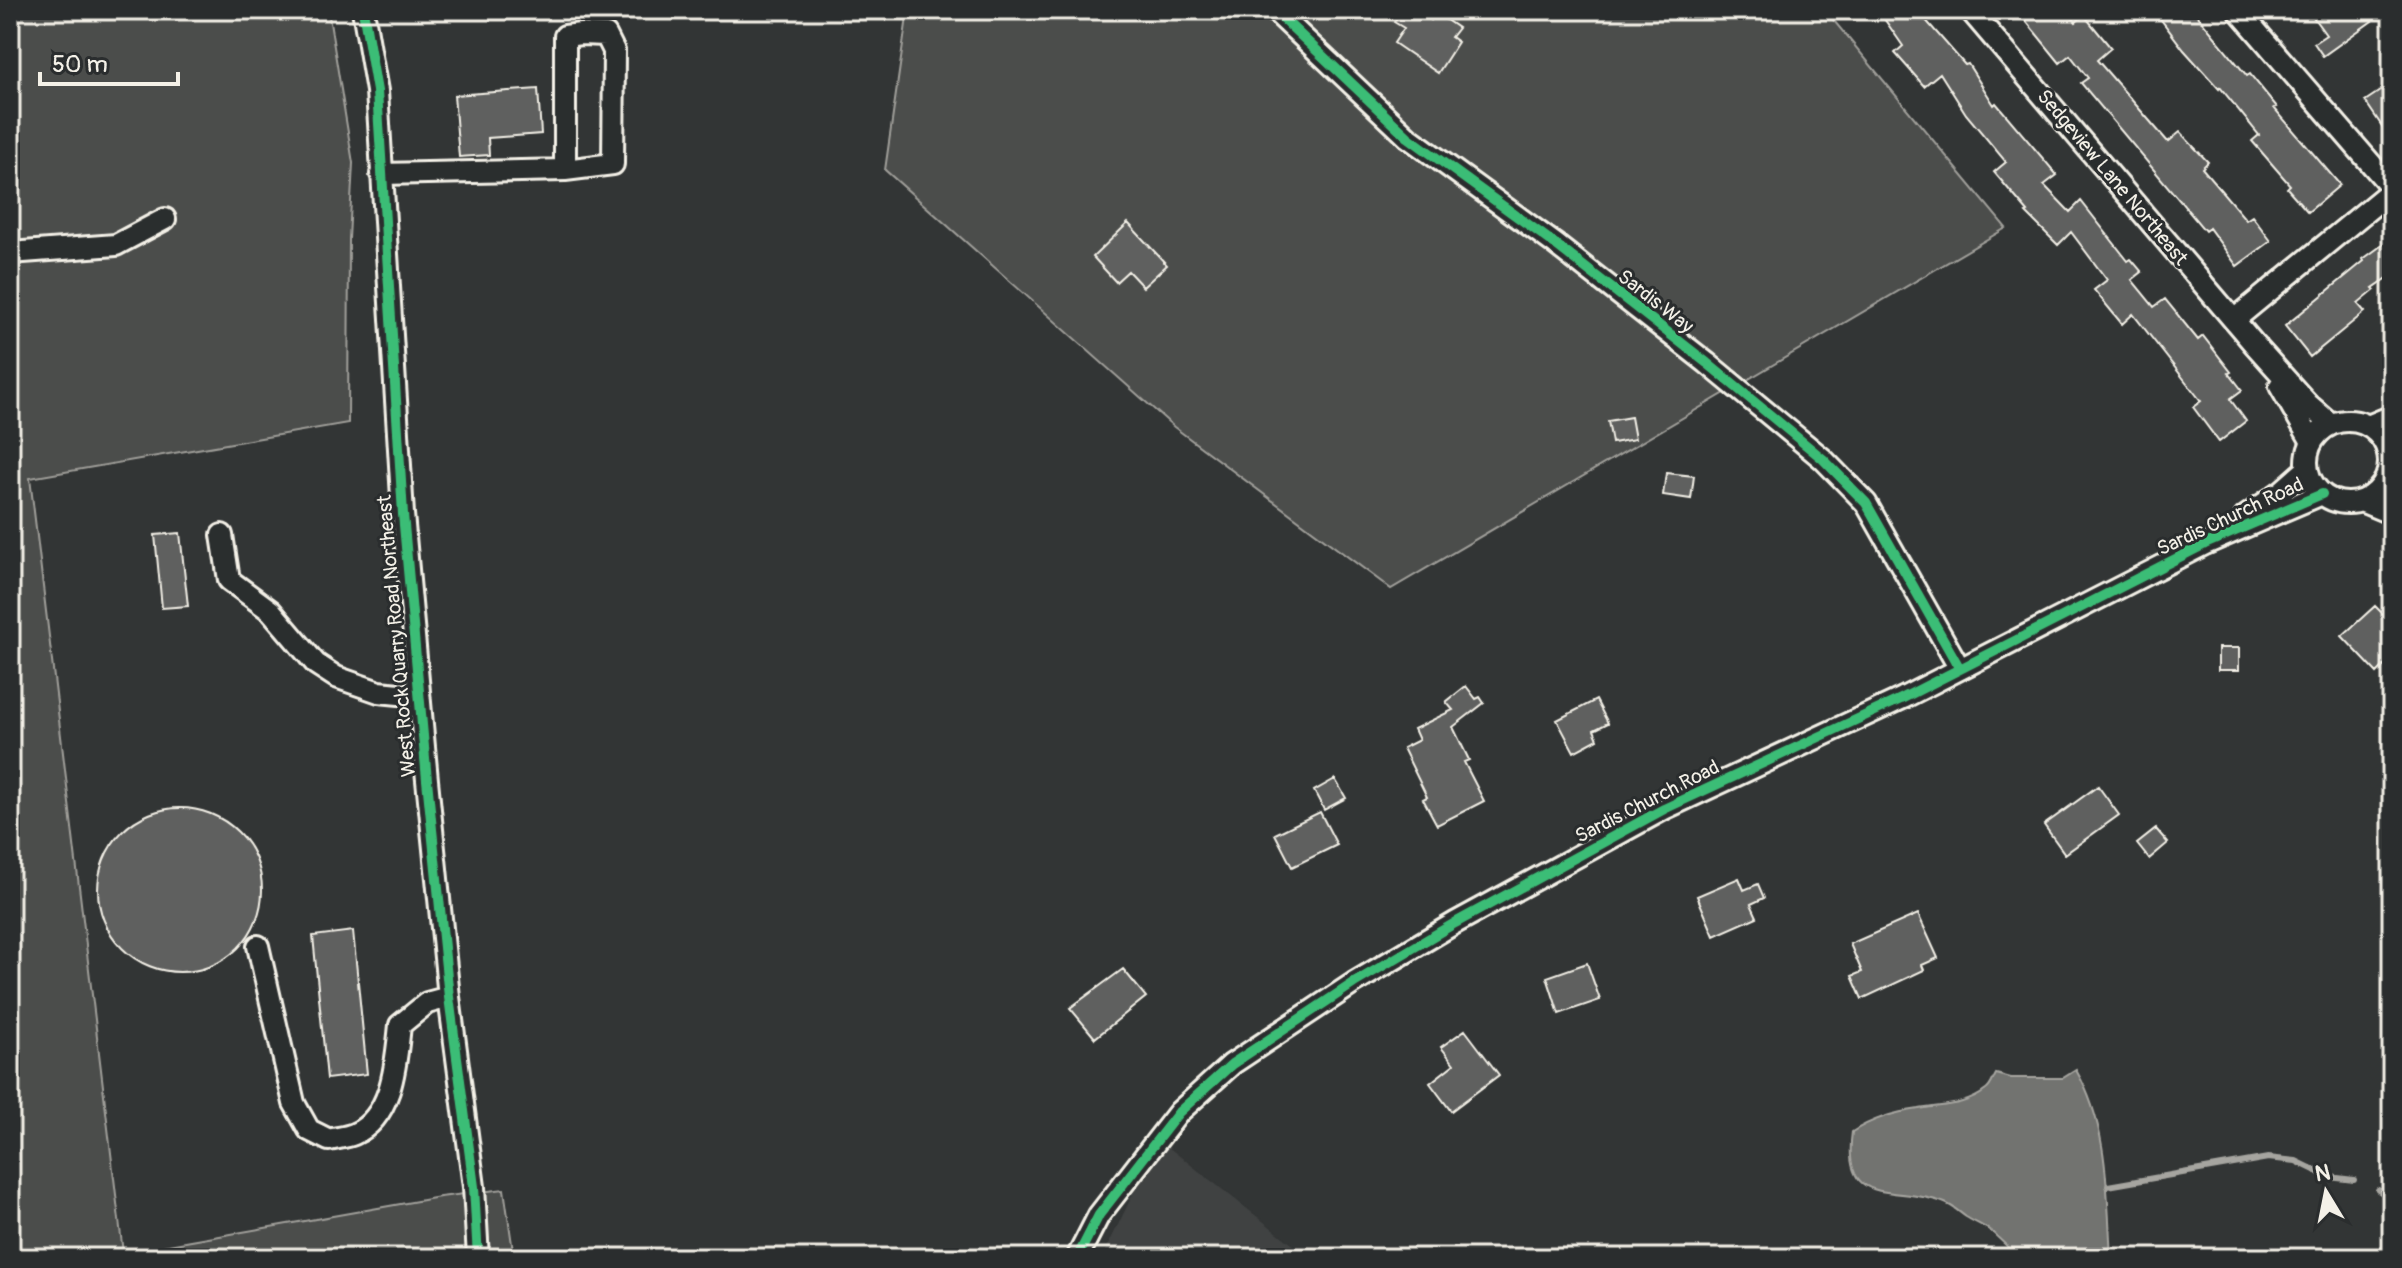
<svg xmlns="http://www.w3.org/2000/svg" width="2402" height="1268" viewBox="0 0 2402 1268" font-family="Pangolin,sans-serif">
	<style>
		.built { fill: #404242 }
		.green { fill: #4b4d4c; stroke: #a09f9a; stroke-width: 2 }
		.water { fill: #727370; stroke: #a6a5a0; stroke-width: 2 }
		.lines { fill: none; stroke-linecap: round; stroke-linejoin: round }
		.stream { stroke: #a6a5a0; stroke-width: 6 }
		.building { fill: #5f605f; stroke: #f4f1e8; stroke-width: 2 }
		.minor-casing { stroke: #f4f1e8; stroke-width: 26 }
		.minor { stroke: #2a2d2e; stroke-width: 20 }
		.cycleway-casing { stroke: #2a2d2e; stroke-width: 15 }
		.cycleway { stroke: #3abd76; stroke-width: 10 }
		.labels { text-anchor: middle; stroke-width: 6; stroke-linejoin: round; paint-order: stroke }
		.street-label { font-size: 20px; fill: #f4f1e8; stroke: #2a2d2e }
	</style>
	<rect width="100%" height="100%" fill="#323535"/>
	<filter id="ink" filterUnits="userSpaceOnUse"><feTurbulence type="fractalNoise" baseFrequency=".0125" numOctaves="2"/><feDisplacementMap in="SourceGraphic" scale="16" xChannelSelector="R" yChannelSelector="G"/><feConvolveMatrix kernelMatrix="1 2 1 2 8 2 1 2 1" color-interpolation-filters="sRGB"/></filter>
	<g filter="url(#ink)">
		<path class="built" d="M 1159,1140 L 1310,1258 L 1102,1258 Z"/>
		<path class="green" d="M 10,10 L 328,10 L 353,163 L 349,239 L 348,423 L 30,478 L 123,1253 L 440,1197 L 504,1189 L 514,1258 L 10,1258 Z
			M 908,10 L 1825,10 L 2006,228 L 1391,589 L 1174,427 L 885,170 Z"/>
		<path class="water" d="M 2076,1070 C 2109,1127 2107,1194 2111,1258 L 2018,1258 C 2010,1249 2001,1240 1992,1232 C 1984,1226 1974,1222 1966,1217 C 1959,1212 1953,1206 1945,1203 C 1897,1183 1841,1212 1852,1132 C 1872,1119 1895,1112 1919,1109 C 1942,1105 1966,1106 1986,1090 C 1991,1087 1993,1079 1996,1074 L 2011,1078 L 2063,1078 Z"/>
		<g class="lines">
			<path class="stream" d="M 2108,1186 L 2268,1158 L 2296,1161 L 2329,1177 L 2354,1180
				M 2378,1190 L 2392,1199"/>
		</g>
		<path class="building" d="M 1402,10 L 1417,10 L 1431,20 L 1436,13 L 1458,28 L 1451,37 L 1458,42 L 1438,73 L 1394,43 L 1404,28 L 1394,22 Z
			M 1878,10 L 1917,10 L 1965,65 L 1968,64 L 1994,105 L 1996,103 L 2057,175 L 2044,185 L 2070,212 L 2081,201 L 2128,261 L 2131,259 L 2142,272 L 2132,280 L 2154,307 L 2165,299 L 2198,340 L 2203,336 L 2231,372 L 2229,373 L 2242,390 L 2230,399 L 2246,421 L 2219,442 L 2193,407 L 2201,401 L 2133,314 L 2122,324 L 2094,290 L 2107,280 L 2071,232 L 2058,245 L 2026,213 L 2028,212 L 1994,172 L 2006,162 L 1966,114 L 1940,73 L 1924,86 L 1895,53 L 1903,46 Z
			M 2017,10 L 2066,10 L 2076,22 L 2084,15 L 2111,48 L 2097,60 L 2168,142 L 2180,132 L 2208,162 L 2202,168 L 2246,220 L 2252,216 L 2271,241 L 2237,266 L 2209,228 L 2205,231 L 2081,83 L 2088,78 L 2070,55 L 2060,63 Z
			M 2169,10 L 2193,10 L 2247,76 L 2250,74 L 2277,107 L 2274,108 L 2340,185 L 2308,212 L 2287,188 L 2290,185 L 2252,141 L 2259,135 L 2220,87 L 2219,89 L 2184,50 L 2159,17 Z
			M 2308,10 L 2365,10 L 2372,21 L 2323,56 L 2314,43 L 2326,35 Z
			M 2392,83 L 2392,141 L 2365,101 Z
			M 538,89 L 541,134 L 488,138 L 489,155 L 459,157 L 454,95 Z
			M 1128,223 L 1167,265 L 1143,287 L 1128,271 L 1116,282 L 1093,257 Z
			M 2392,238 L 2392,275 L 2373,288 L 2375,290 L 2358,304 L 2365,312 L 2310,357 L 2285,326 L 2364,261 L 2363,259 Z
			M 1631,417 L 1635,439 L 1612,443 L 1608,421 Z
			M 1666,473 L 1694,476 L 1691,499 L 1663,495 Z
			M 180,533 L 188,606 L 162,608 L 155,535 Z
			M 2375,606 L 2392,623 L 2392,658 L 2377,673 L 2342,636 Z
			M 2218,648 L 2239,648 L 2239,670 L 2218,670 Z
			M 1466,686 L 1476,699 L 1480,697 L 1484,703 L 1453,727 L 1469,760 L 1464,762 L 1484,801 L 1437,825 L 1423,799 L 1427,797 L 1403,748 L 1419,740 L 1414,729 L 1453,710 L 1446,702 Z
			M 1596,700 L 1608,723 L 1594,730 L 1598,739 L 1574,752 L 1557,720 Z
			M 1335,779 L 1346,798 L 1324,810 L 1314,791 Z
			M 2098,786 L 2119,815 L 2065,854 L 2044,825 Z
			M98 890a82 82 0 1 1 164 0a82 82 0 1 1-164 0Z
			M 1320,812 L 1337,845 L 1292,867 L 1275,834 Z
			M 2156,829 L 2168,843 L 2149,859 L 2137,844 Z
			M 1739,878 L 1744,890 L 1758,884 L 1764,898 L 1751,904 L 1757,917 L 1714,936 L 1697,896 Z
			M 1918,914 L 1938,958 L 1922,965 L 1924,970 L 1862,999 L 1852,976 L 1862,972 L 1850,944 Z
			M 353,931 L 367,1074 L 327,1079 L 313,936 Z
			M 1587,963 L 1600,1000 L 1559,1014 L 1547,977 Z
			M 1123,969 L 1146,997 L 1095,1038 L 1070,1008 Z
			M 1465,1030 L 1499,1075 L 1451,1111 L 1430,1083 L 1454,1064 L 1441,1047 Z"/>
		<g class="lines">
			<g class="minor-casing">
				<path id="minor" d="M 363,10 L 377,91 L 403,514 L 427,780 L 449,997 L 474,1187 L 478,1258
					M 1274,10 L 1408,137 L 1555,244 L 1707,363 L 1823,459 L 1866,503 L 1960,669
					M 1970,10 L 2255,345 L 2308,404 L 2331,424
					M 2238,10 L 2392,188
					M 381,174 L 565,170 L 613,164 L 614,51 L 606,35 L 581,34 L 565,36 L 565,170
					M 10,253 L 116,245 L 165,219
					M 2234,320 L 2392,190
					M 2280,386 L 2312,442
					M2307 462a41 41 0 1 1 82 0a41 41 0 1 1-82 0Z
					M 2368,426 L 2392,416
					M 2361,501 L 2392,514
					M 2245,517 L 2282,491 L 2307,469
					M 222,535 L 229,580 L 271,611 L 316,664 L 336,677 L 379,692 L 419,696
					M 258,946 L 294,1103 L 309,1130 L 329,1140 C 337,1138 347,1137 354,1134 C 393,1117 396,1062 400,1025 L 427,1003 L 449,997
					M 1077,1258 L 1099,1215 L 1179,1112 L 1232,1064 L 1354,983 L 1455,923 L 1664,809 L 1903,698 L 2205,544 L 2322,494"/>
			</g>
			<use href="#minor" class="minor"/>
			<g class="cycleway-casing">
				<path id="cycleway" d="M 363,10 L 377,91 L 403,514 L 427,780 L 449,997 L 474,1187 L 478,1258
					M 1274,10 L 1408,137 L 1555,244 L 1707,363 L 1823,459 L 1866,503 L 1960,669
					M 1077,1258 L 1099,1215 L 1179,1112 L 1232,1064 L 1354,983 L 1455,923 L 1664,809 L 1903,698 L 2205,544 L 2322,494"/>
			</g>
			<use href="#cycleway" class="cycleway"/>
		</g>
	</g>
	<g class="labels">
		<g class="street-label">
			<text transform="translate(2113 177) rotate(50)" y="7">Sedgeview Lane Northeast</text>
			<text transform="translate(1656 301) rotate(38)" y="7">Sardis Way</text>
			<text transform="translate(2230 516) rotate(-25)" y="7">Sardis Church Road</text>
			<text transform="translate(396 636) rotate(-95)" y="7">West Rock Quarry Road Northeast</text>
			<text transform="translate(1647 801) rotate(-27)" y="7">Sardis Church Road</text>
		</g>
	</g>
	<rect width="2402" height="1268" fill="none" stroke="#2a2d2e" stroke-width="40"/>
	<rect x="20" y="20" width="2362" height="1228" fill="none" stroke="#f4f1e8" stroke-width="3" filter="url(#ink)"/>
	<g transform="translate(2326 1192) rotate(350)" stroke="#2a2d2e" stroke-width="6" paint-order="stroke">
	<path d="M0-6L14 30L0 20L-14 30Z" fill="#f4f1e8"/>
	<text y="-12" font-size="22" font-weight="bold" text-anchor="middle" fill="#f4f1e8">N</text>
	</g>
	<path d="M40 72v12h138v-12" fill="none" stroke="#f4f1e8" stroke-width="4"/>
	<text x="52" y="72" font-size="24" fill="#f4f1e8" stroke="#2a2d2e" stroke-width="6" paint-order="stroke">50 m</text>
</svg>
